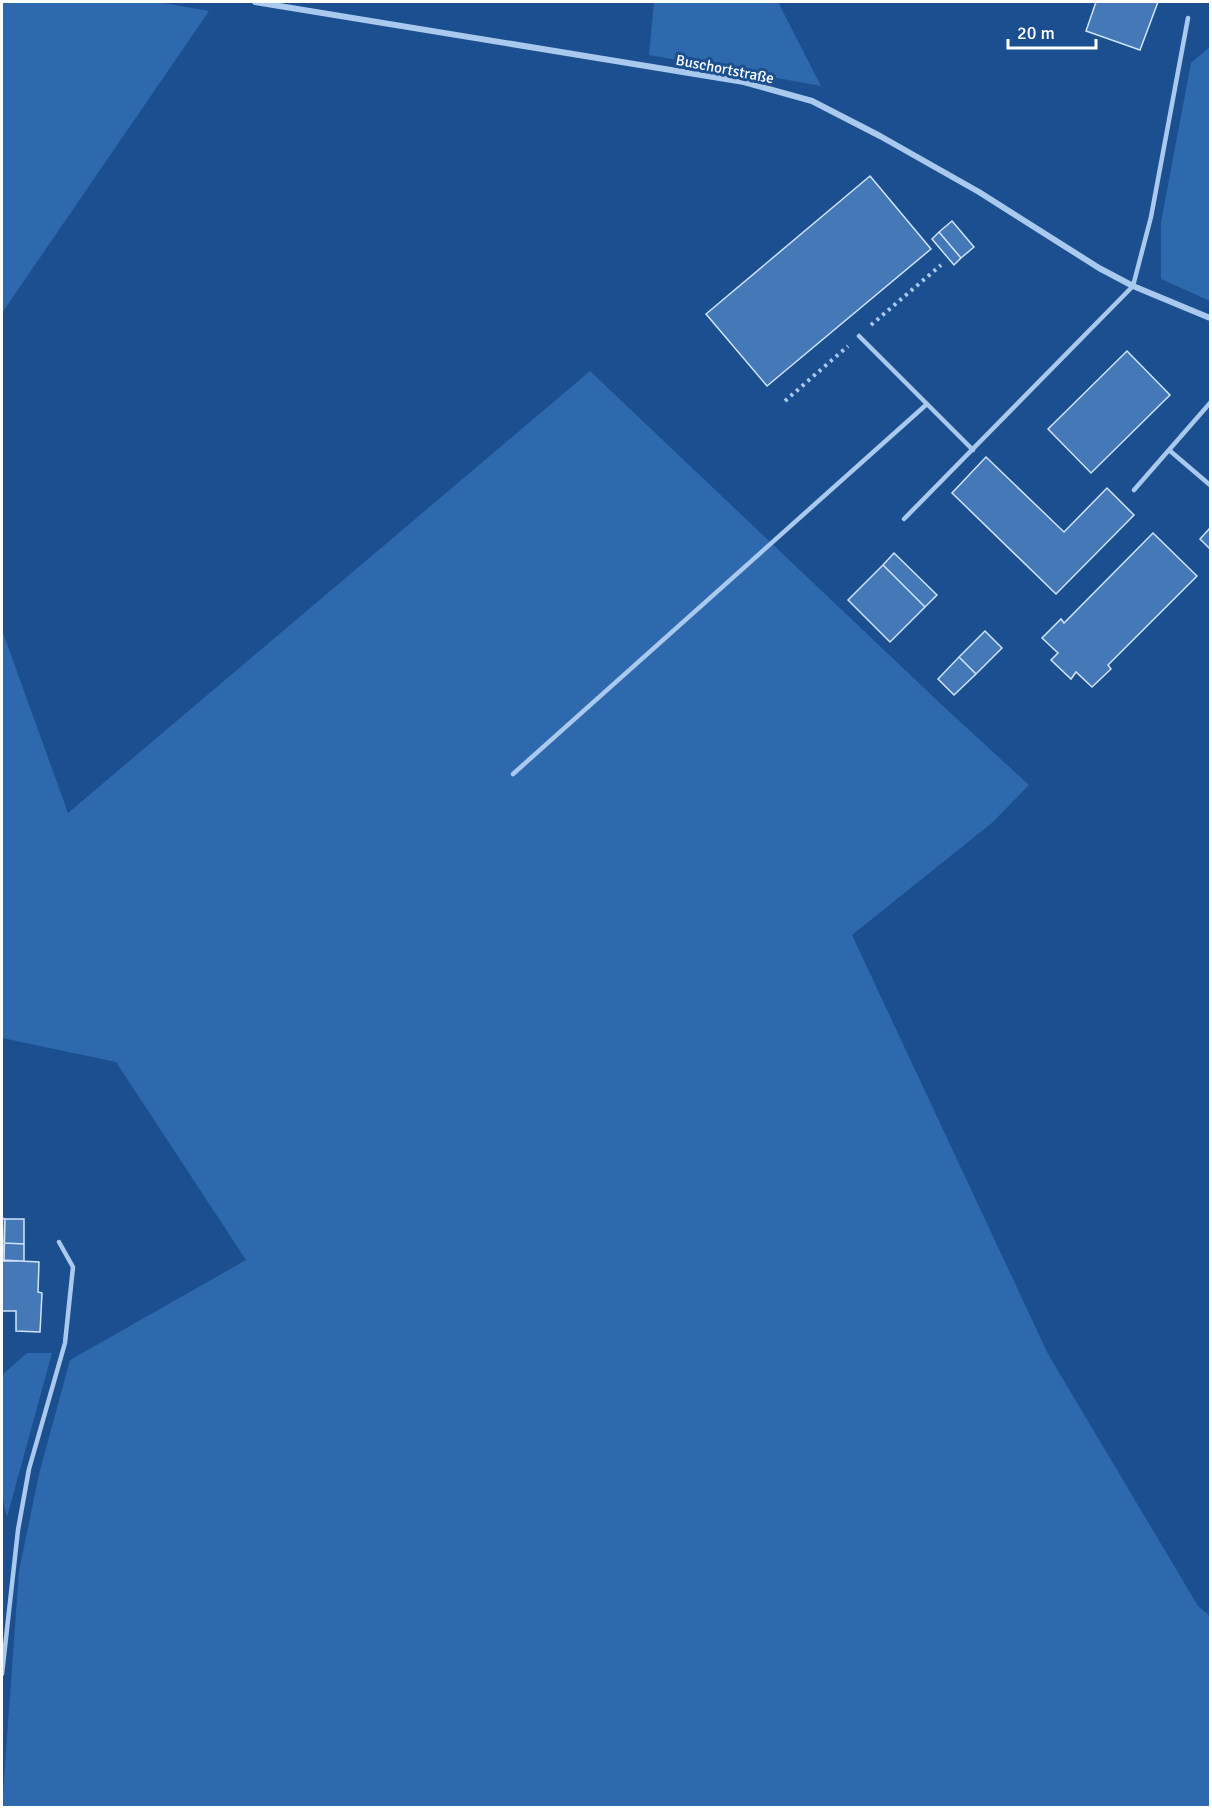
<svg xmlns="http://www.w3.org/2000/svg" width="1212" height="1809" viewBox="0 0 1212 1809" font-family="Signika,sans-serif">
	<style>
		.green { fill: #2e69ad }
		.building { fill: #4478b7; stroke: #cfe3fa; stroke-width: 1.5 }
		.lines { fill: none; stroke-linecap: round; stroke-linejoin: round }
		.path { stroke: #a9c9ee; stroke-width: 4; stroke-dasharray: 3 4.5; stroke-linecap: butt }
		.lane { stroke: #a9c9ee; stroke-width: 4.5 }
		.street { stroke: #a9c9ee; stroke-width: 6 }
		.labels { text-anchor: middle; stroke-width: 6; stroke-linejoin: round; paint-order: stroke }
		.street-label { font-size: 15px; fill: #fff; stroke: #1b4f8f }
	</style>
	<rect width="100%" height="100%" fill="#1b4f8f"/>
	<path class="green" d="M 2,2 L 158,2 L 209,11 L 2,313 Z
		M 654,2 L 778,2 L 821,86 L 649,55 Z
		M 1210,47 L 1210,301 L 1161,279 L 1161,222 L 1191,63 Z
		M 590,371 L 943,706 L 1029,785 L 993,822 L 852,935 L 1048,1354 L 1198,1606 L 1210,1616 L 1210,1807 L 2,1807 L 19,1571 L 39,1474 L 70,1360 L 246,1260 L 116,1062 L 2,1038 L 2,630 L 68,813 Z
		M 27,1353 L 52,1353 L 7,1517 L 2,1497 L 2,1375 Z"/>
	<path class="building" d="M 1096,2 L 1158,2 L 1140,50 L 1086,31 Z
		M 870,176 L 931,249 L 767,386 L 706,314 Z
		M 952,221 L 974,247 L 961,258 L 939,232 Z
		M 939,232 L 961,258 L 954,265 L 932,239 Z
		M 1127,351 L 1170,395 L 1091,473 L 1048,429 Z
		M 986,457 L 1064,532 L 1107,488 L 1134,515 L 1056,594 L 952,493 Z
		M 1210,528 L 1210,549 L 1200,539 Z
		M 1153,533 L 1197,576 L 1108,665 L 1111,669 L 1092,687 L 1076,672 L 1071,679 L 1051,660 L 1058,653 L 1042,638 L 1061,619 L 1064,623 Z
		M 894,553 L 937,595 L 925,607 L 883,565 Z
		M 883,565 L 925,607 L 890,642 L 848,600 Z
		M 985,631 L 1002,648 L 976,674 L 959,657 Z
		M 959,657 L 976,674 L 954,695 L 938,679 Z
		M 2,1218 L 5,1219 L 4,1261 L 2,1260 Z
		M 5,1219 L 24,1219 L 24,1244 L 4,1243 Z
		M 4,1243 L 24,1244 L 24,1261 L 4,1261 Z
		M 2,1260 L 39,1262 L 38,1292 L 42,1293 L 40,1332 L 16,1331 L 16,1311 L 2,1311 Z"/>
	<g class="lines">
		<path class="path" d="M 871,325 L 941,265
			M 785,401 L 848,346"/>
		<path class="lane" d="M 859,336 L 973,450
			M 1169,450 L 1210,485
			M 1134,490 L 1210,403
			M 904,519 L 1133,286 L 1151,217 L 1188,18
			M 513,774 L 927,404
			M 2,1674 L 18,1530 L 29,1469 L 65,1343 L 73,1267 L 59,1242"/>
		<path class="street" d="M 255,2 L 744,82 L 812,101 L 880,136 L 979,192 L 1099,268 L 1133,286 L 1210,318"/>
	</g>
	<g class="labels">
		<g class="street-label">
			<text transform="translate(725 69) rotate(11)" y="5">Buschortstraße</text>
		</g>
	</g>
	<rect width="1212" height="1809" fill="none" stroke="#ffffff" stroke-width="6"/>
	<path d="M1008 39v9h88v-9" fill="none" stroke="#ffffff" stroke-width="3"/>
	<text x="1017" y="39" font-size="18" fill="#ffffff" stroke="#1b4f8f" stroke-width="4.5" paint-order="stroke">20 m</text>
</svg>
